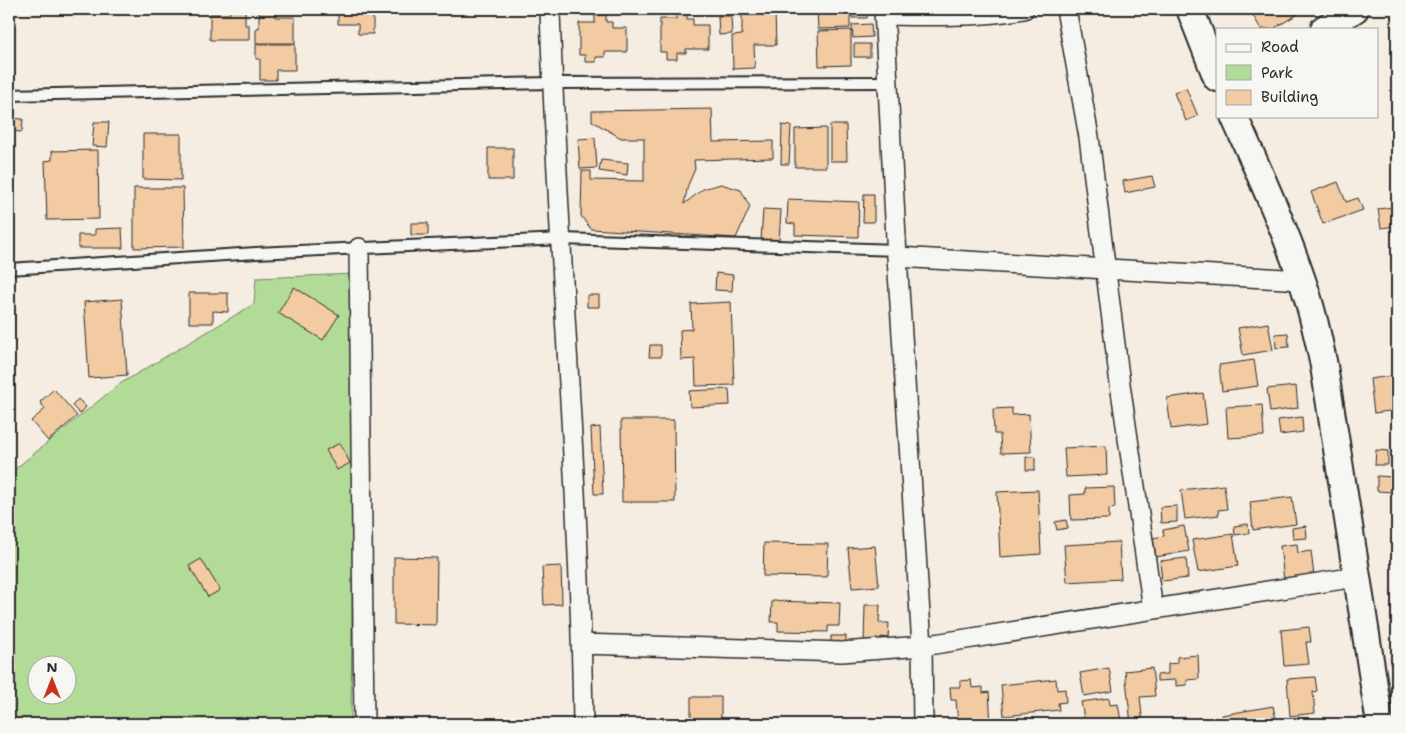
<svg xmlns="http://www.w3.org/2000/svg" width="1406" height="733" viewBox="0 0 1406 733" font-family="'Shantell Sans',sans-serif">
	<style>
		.green { fill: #b2db98; stroke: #6e8362; fill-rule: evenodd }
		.building { fill: #f3cba3; stroke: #2b2b2b }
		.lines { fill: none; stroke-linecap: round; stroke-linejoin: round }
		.service-casing { stroke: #2b2b2b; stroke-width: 14 }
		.minor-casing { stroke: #2b2b2b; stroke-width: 22 }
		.secondary-casing { stroke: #2b2b2b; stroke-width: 30 }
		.service { stroke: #f6f6f2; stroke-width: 10 }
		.minor { stroke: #f6f6f2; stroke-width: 19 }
		.secondary { stroke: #f6f6f2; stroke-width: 26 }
	</style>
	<rect width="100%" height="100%" fill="#f5ede2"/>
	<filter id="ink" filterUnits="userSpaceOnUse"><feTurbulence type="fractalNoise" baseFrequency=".02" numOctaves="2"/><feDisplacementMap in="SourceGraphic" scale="10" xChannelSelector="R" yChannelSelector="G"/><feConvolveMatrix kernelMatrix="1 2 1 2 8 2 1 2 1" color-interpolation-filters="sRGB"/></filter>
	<g filter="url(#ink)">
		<path class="green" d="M 355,274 L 351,724 L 9,724 L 9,474 L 118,385 L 254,304 L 256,278 ZM 38,666 L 68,666 L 68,696 L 38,696 Z"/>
		<path class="building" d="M 230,9 L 245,9 L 245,25 L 249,25 L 249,40 L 210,40 L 210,14 L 230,14 Z
			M 259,9 L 275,9 L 275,17 L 295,17 L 295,43 L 256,43 L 256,28 L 259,28 Z
			M 338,9 L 377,9 L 377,13 L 373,13 L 373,34 L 358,34 L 358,24 L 338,24 Z
			M 742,9 L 775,10 L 776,45 L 754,45 L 755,68 L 733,69 L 732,36 L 742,35 Z
			M 817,9 L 850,9 L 850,28 L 818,29 Z
			M 852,9 L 867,9 L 867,18 L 852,18 Z
			M 1249,9 L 1295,9 L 1298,14 L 1273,29 L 1261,29 Z
			M 676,12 L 687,12 L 687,19 L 693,19 L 693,25 L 708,25 L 708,49 L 686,49 L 686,53 L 677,53 L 677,59 L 666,59 L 666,52 L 660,52 L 660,19 L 676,19 Z
			M 595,15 L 606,15 L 606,22 L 612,22 L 612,28 L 627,28 L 627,52 L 605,52 L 605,57 L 596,57 L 596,62 L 585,62 L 585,55 L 579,55 L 579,23 L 595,23 Z
			M 718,16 L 731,16 L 732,34 L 719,35 Z
			M 871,24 L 872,37 L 853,38 L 852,25 Z
			M 851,30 L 851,65 L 819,66 L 818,31 Z
			M 256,44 L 295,44 L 295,70 L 276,70 L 276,80 L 260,80 L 260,59 L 256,59 Z
			M 854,44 L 870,44 L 870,57 L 854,57 Z
			M 1186,88 L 1198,116 L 1186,121 L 1174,93 Z
			M 712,109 L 713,142 L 773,141 L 773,158 L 694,160 L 695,169 L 688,185 L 684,204 L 703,189 L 721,184 L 741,190 L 750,207 L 736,238 L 591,229 L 581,216 L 582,171 L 591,171 L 591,180 L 644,181 L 644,138 L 621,138 L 592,121 L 592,111 Z
			M 9,118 L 23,119 L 22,132 L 9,131 Z
			M 94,122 L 109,122 L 107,147 L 92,146 Z
			M 782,125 L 791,126 L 789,164 L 781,164 Z
			M 830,125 L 846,125 L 847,161 L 830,161 Z
			M 826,128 L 826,167 L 795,167 L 795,129 Z
			M 143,134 L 181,134 L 181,180 L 143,179 Z
			M 595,138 L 597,168 L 580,169 L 578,139 Z
			M 488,148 L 513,148 L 513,180 L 488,180 Z
			M 98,150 L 99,219 L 47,220 L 45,161 L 52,160 L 52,151 Z
			M 601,160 L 628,163 L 627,175 L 599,171 Z
			M 1152,176 L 1155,187 L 1125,193 L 1123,181 Z
			M 1338,182 L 1346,202 L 1358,198 L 1363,210 L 1323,224 L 1311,192 Z
			M 134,188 L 183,188 L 184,247 L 134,248 Z
			M 864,194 L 874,194 L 874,222 L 863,222 Z
			M 788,199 L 859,202 L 858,237 L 795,235 L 795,224 L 787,223 Z
			M 1393,207 L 1396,226 L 1381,228 L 1378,209 Z
			M 763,209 L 781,210 L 779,242 L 761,241 Z
			M 411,223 L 428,223 L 428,235 L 411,235 Z
			M 122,228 L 123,248 L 78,248 L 78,235 L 95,235 L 95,229 Z
			M 716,273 L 733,275 L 732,291 L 715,290 Z
			M 294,287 L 339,315 L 323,340 L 278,313 Z
			M 189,293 L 228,293 L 228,312 L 213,311 L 213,323 L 189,323 Z
			M 587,295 L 599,295 L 599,307 L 587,307 Z
			M 122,299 L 127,375 L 89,378 L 84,302 Z
			M 731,302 L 734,385 L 696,386 L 695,359 L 681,360 L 680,330 L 692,329 L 691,304 Z
			M 1268,323 L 1273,350 L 1243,355 L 1238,328 Z
			M 1288,333 L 1289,347 L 1276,348 L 1275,334 Z
			M 650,345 L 661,345 L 661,357 L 649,357 Z
			M 1254,360 L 1258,386 L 1222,391 L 1219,365 Z
			M 1397,375 L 1397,410 L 1374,413 L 1370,379 Z
			M 1296,386 L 1298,408 L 1270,412 L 1267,389 Z
			M 54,389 L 77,416 L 48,441 L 31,421 L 45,409 L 40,402 Z
			M 729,389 L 730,405 L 690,407 L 689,391 Z
			M 1203,393 L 1207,424 L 1171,429 L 1167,398 Z
			M 78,399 L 86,407 L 80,414 L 72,406 Z
			M 1262,405 L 1264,436 L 1228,438 L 1226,407 Z
			M 1012,408 L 1012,415 L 1029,414 L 1031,452 L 1001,453 L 1000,434 L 994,434 L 993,409 Z
			M 1302,417 L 1303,432 L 1280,435 L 1278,420 Z
			M 621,420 L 674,420 L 675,502 L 622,502 Z
			M 600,427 L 603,494 L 594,494 L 591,428 Z
			M 340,443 L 350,463 L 337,470 L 326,450 Z
			M 1106,446 L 1107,475 L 1066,477 L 1064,448 Z
			M 1376,450 L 1388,451 L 1388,465 L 1375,465 Z
			M 1026,457 L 1035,457 L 1035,470 L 1026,470 Z
			M 1377,476 L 1393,477 L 1393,492 L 1377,491 Z
			M 1224,485 L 1227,509 L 1218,510 L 1219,515 L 1185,519 L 1181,490 Z
			M 1114,487 L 1115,508 L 1109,509 L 1109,519 L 1071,520 L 1070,495 L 1085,494 L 1085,488 Z
			M 1038,490 L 1041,554 L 1000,557 L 997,492 Z
			M 1292,497 L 1296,524 L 1253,530 L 1250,502 Z
			M 1177,506 L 1177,522 L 1161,523 L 1160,507 Z
			M 1066,520 L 1068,528 L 1057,530 L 1055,522 Z
			M 1248,524 L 1249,533 L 1235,535 L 1234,526 Z
			M 1184,526 L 1189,551 L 1156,557 L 1153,538 L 1164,536 L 1163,530 Z
			M 1306,526 L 1307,538 L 1293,539 L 1292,528 Z
			M 1233,534 L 1238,566 L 1198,572 L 1192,540 Z
			M 1119,542 L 1121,579 L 1067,582 L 1064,545 Z
			M 764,543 L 828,544 L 827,577 L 763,576 Z
			M 1297,544 L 1298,553 L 1311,551 L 1314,576 L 1284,580 L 1280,546 Z
			M 875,546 L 879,586 L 852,588 L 848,548 Z
			M 394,557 L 437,558 L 436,625 L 394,624 Z
			M 1186,558 L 1188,578 L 1162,581 L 1160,561 Z
			M 201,559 L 220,590 L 208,597 L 189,566 Z
			M 561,566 L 562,604 L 544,605 L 542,567 Z
			M 772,601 L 840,603 L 839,626 L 828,626 L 828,632 L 778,631 L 778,622 L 771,622 Z
			M 865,605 L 880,605 L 879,623 L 889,623 L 888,638 L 881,637 L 880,644 L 864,644 Z
			M 1309,627 L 1311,642 L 1306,642 L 1309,664 L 1284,666 L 1281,630 Z
			M 831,636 L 846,636 L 846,647 L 831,647 Z
			M 1198,655 L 1199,679 L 1187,680 L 1187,685 L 1176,686 L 1176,680 L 1157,681 L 1157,675 L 1168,674 L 1168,664 L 1177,663 L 1177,657 Z
			M 1109,668 L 1113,691 L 1084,696 L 1080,673 Z
			M 1152,668 L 1155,696 L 1140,697 L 1143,724 L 1131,724 L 1125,671 Z
			M 1315,677 L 1317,691 L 1313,692 L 1315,713 L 1290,716 L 1287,679 Z
			M 1056,679 L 1057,690 L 1065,689 L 1066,702 L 1058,703 L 1059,710 L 1004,716 L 1001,685 Z
			M 971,680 L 972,688 L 983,687 L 983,693 L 989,692 L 991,724 L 958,724 L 956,700 L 951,700 L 950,687 L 960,687 L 960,681 Z
			M 691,697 L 721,697 L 721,724 L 691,724 Z
			M 1109,698 L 1110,705 L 1118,704 L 1121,721 L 1102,724 L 1085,724 L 1081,702 Z
			M 1273,706 L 1277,724 L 1224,724 L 1222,715 Z"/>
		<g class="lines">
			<g class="service-casing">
				<path id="service" d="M 9,95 L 552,83 L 888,82
					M 9,269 L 256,253 L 562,239 L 897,250"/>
			</g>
			<g class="minor-casing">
				<path id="minor" d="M 550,9 C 557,247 580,485 583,724
					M 884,9 L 897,257 L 922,646 L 923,724
					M 1066,9 L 1089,137 L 1120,384 L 1153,609
					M 884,15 C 931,16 978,17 1024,9
					M 359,248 L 364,724
					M 897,257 L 1302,280
					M 582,644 L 842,652 L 922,646 L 1356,577"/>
			</g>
			<g class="secondary-casing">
				<path id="secondary" d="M 1190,9 L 1217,78
					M 1324,29 L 1355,9
					M 1234,116 C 1258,170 1283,224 1302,280 C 1312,308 1318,337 1324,366 L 1380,724"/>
			</g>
			<use href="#service" class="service"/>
			<use href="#minor" class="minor"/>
			<use href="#secondary" class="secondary"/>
		</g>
	</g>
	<rect width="1406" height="733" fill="none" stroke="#f6f6f2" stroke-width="30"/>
	<rect x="15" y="15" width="1376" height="703" fill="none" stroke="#2b2b2b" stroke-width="2" filter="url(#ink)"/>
	<rect x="1216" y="28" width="162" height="90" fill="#f6f6f2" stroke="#a5a5a2"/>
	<rect x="1226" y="44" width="25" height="8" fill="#f6f6f2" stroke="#a5a5a2"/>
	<text x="1261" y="52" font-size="15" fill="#2b2b2b">Road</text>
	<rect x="1226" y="65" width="25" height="15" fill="#b2db98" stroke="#a5a5a2"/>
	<text x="1261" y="78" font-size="15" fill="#2b2b2b">Park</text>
	<rect x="1226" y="90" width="25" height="15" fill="#f3cba3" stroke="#a5a5a2"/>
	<text x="1261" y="102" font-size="15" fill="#2b2b2b">Building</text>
	<g transform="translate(52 680)"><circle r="24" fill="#f6f6f2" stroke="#a5a5a2"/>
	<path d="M0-4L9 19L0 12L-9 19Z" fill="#c8321e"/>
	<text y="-8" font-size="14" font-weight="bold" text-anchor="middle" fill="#2b2b2b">N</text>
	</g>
</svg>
